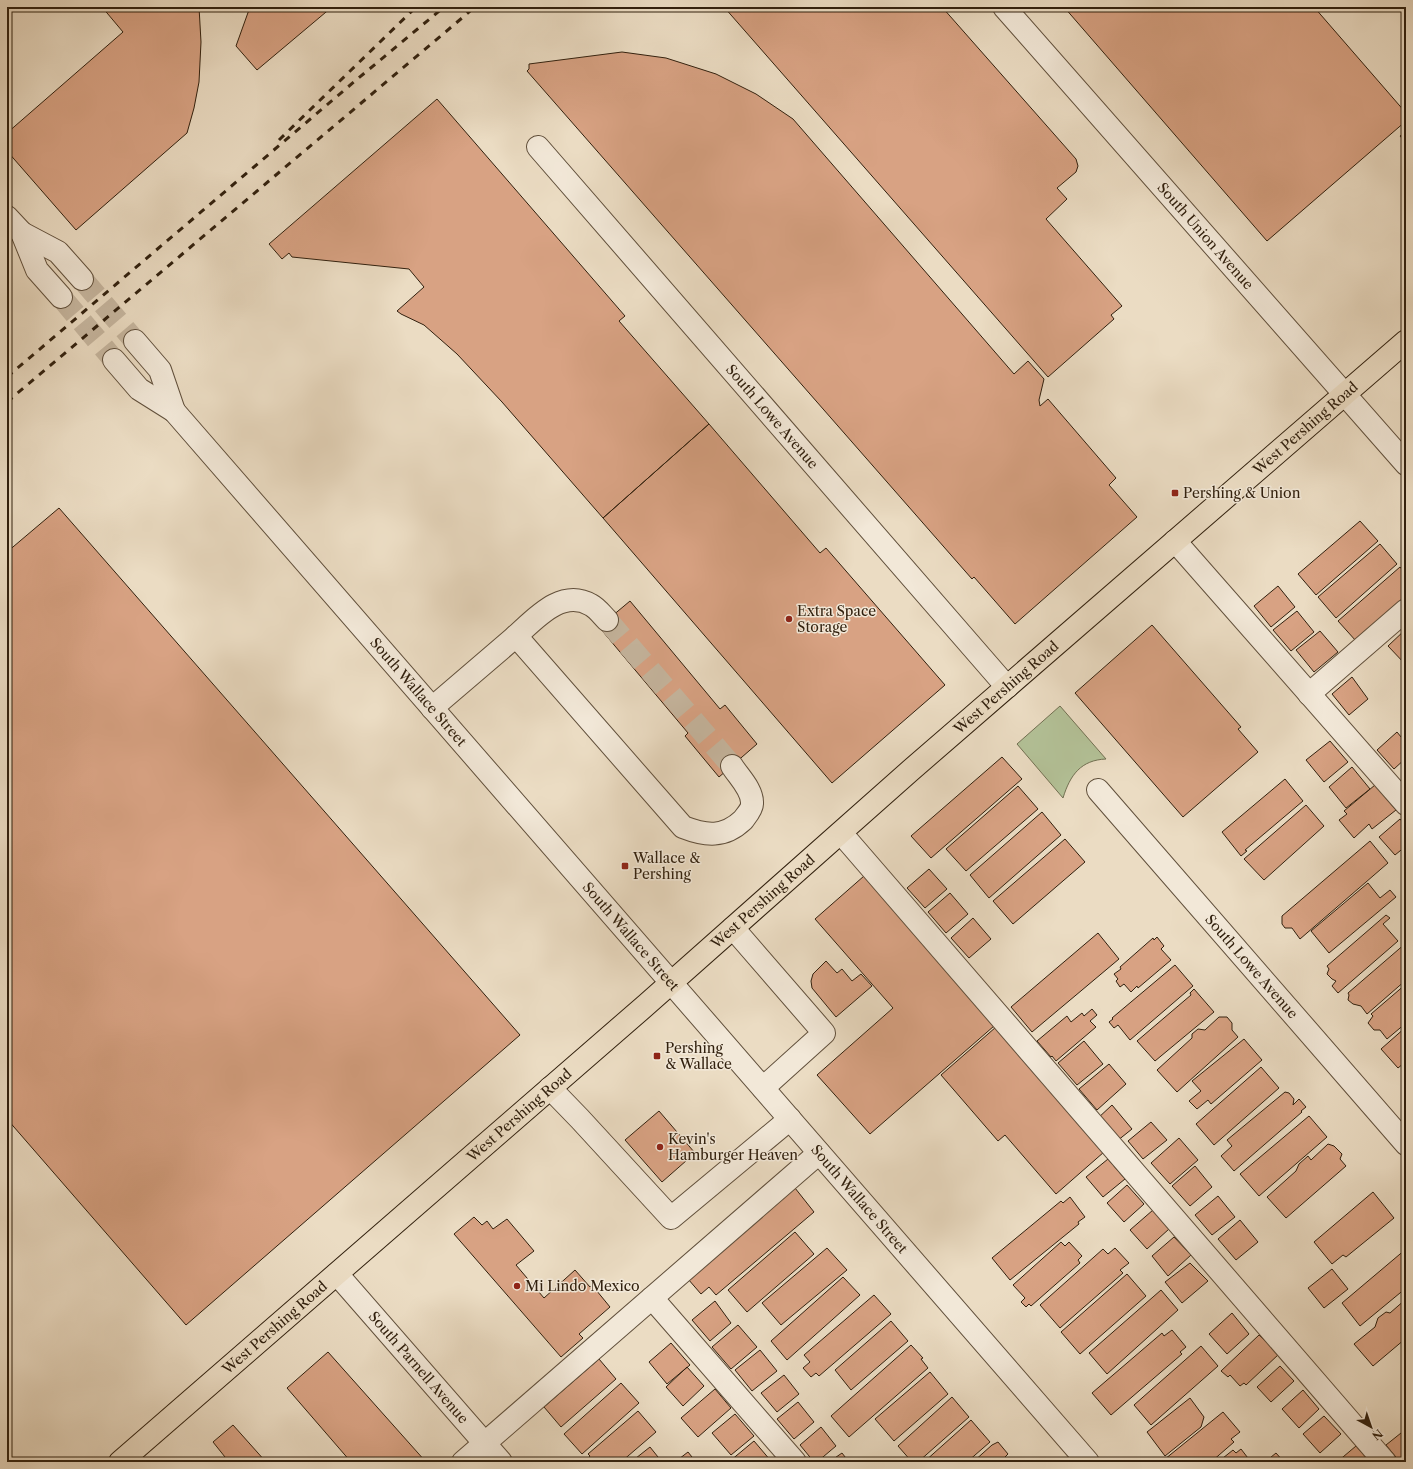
<svg xmlns="http://www.w3.org/2000/svg" width="1413" height="1469" viewBox="0 0 1413 1469" font-family="'Libre Caslon Text',serif">
	<style>
		.green { fill: #b3c197; stroke: #727052 }
		.building { fill: #d8a283; stroke: #31200e }
		.lines { fill: none; stroke-linecap: round; stroke-linejoin: round }
		.minor-tunnel { stroke: #c6b69f; stroke-width: 22; stroke-dasharray: 22 11; stroke-linecap: butt }
		.minor-casing { stroke: #604f3b; stroke-width: 24 }
		.major-casing { stroke: #31200e; stroke-width: 24 }
		.minor { stroke: #f2e8d8; stroke-width: 22 }
		.major { stroke: #ebdcc3; stroke-width: 22 }
		.rail { stroke: #31200e; stroke-width: 3; stroke-dasharray: 7 7; stroke-linecap: butt }
		.poi-dot { fill: #8f2418; stroke: #f2e8d8; stroke-width: 1.5 }
		.labels { text-anchor: middle; stroke-width: 3; stroke-linejoin: round; paint-order: stroke }
		.street-label { font-size: 14px; fill: #31200e; stroke: #f2e8d8 }
		.poi-label { font-size: 14px; fill: #31200e; stroke: #f2e8d8; text-anchor: start }
	</style>
	<rect width="100%" height="100%" fill="#ebdcc3"/>
	<filter id="stains"><feTurbulence type="fractalNoise" baseFrequency=".005" numOctaves="4"/><feColorMatrix values="0 0 0 0 .2 0 0 0 0 .09 0 0 0 0 .02 0 0 0 .5 -.17"/></filter>
	<radialGradient id="worn" r=".72"><stop offset=".6" stop-color="#630" stop-opacity="0"/><stop offset="1" stop-color="#630" stop-opacity=".3"/></radialGradient>
	<path class="green" d="M 1060,706 L 1106,759 C 1081,760 1070,775 1063,798 L 1017,744 Z"/>
	<path class="building" d="M 102,7 L 199,7 L 201,42 L 199,82 L 194,108 L 187,133 L 76,230 L 7,151 L 7,133 L 123,32 Z
		M 250,7 L 332,7 L 257,70 L 236,46 Z
		M 724,7 L 942,7 L 1076,159 L 1078,166 L 1076,172 L 1057,188 L 1067,199 L 1046,219 L 1122,306 L 1111,315 L 1114,319 L 1048,377 Z
		M 1064,7 L 1314,7 L 1406,113 L 1406,121 L 1267,241 Z
		M 622,52 L 666,58 L 716,74 L 756,94 L 793,119 L 1014,374 L 1028,361 L 1044,379 L 1039,400 L 1040,406 L 1048,399 L 1116,478 L 1109,485 L 1137,517 L 1015,624 L 974,577 L 972,579 L 527,71 L 529,69 L 529,64 Z
		M 437,99 L 625,316 L 619,321 L 709,424 L 603,518 L 502,402 L 457,354 L 424,325 L 401,314 L 397,311 L 424,287 L 409,269 L 292,257 L 289,253 L 282,259 L 269,244 Z
		M 1406,131 L 1406,143 L 1400,136 Z
		M 709,424 L 820,553 L 826,548 L 945,685 L 832,783 L 603,518 Z
		M 59,508 L 520,1035 L 186,1325 L 7,1119 L 7,552 Z
		M 1360,521 L 1378,541 L 1316,595 L 1298,574 Z
		M 1380,544 L 1397,564 L 1336,618 L 1318,597 Z
		M 1400,567 L 1406,574 L 1406,597 L 1356,641 L 1338,621 Z
		M 1278,586 L 1295,607 L 1271,627 L 1254,606 Z
		M 630,601 L 720,709 L 725,705 L 757,744 L 719,777 L 685,736 L 688,733 L 599,627 Z
		M 1297,611 L 1314,632 L 1291,651 L 1273,630 Z
		M 1152,625 L 1241,727 L 1238,729 L 1258,752 L 1183,817 L 1075,693 Z
		M 1406,629 L 1406,665 L 1388,646 Z
		M 1320,631 L 1338,652 L 1314,672 L 1296,650 Z
		M 1352,677 L 1368,699 L 1349,715 L 1332,694 Z
		M 1397,732 L 1406,743 L 1406,758 L 1394,769 L 1377,750 Z
		M 1330,741 L 1348,762 L 1324,782 L 1306,760 Z
		M 1002,757 L 1022,779 L 931,858 L 911,836 Z
		M 1352,767 L 1370,789 L 1346,808 L 1329,787 Z
		M 1285,779 L 1303,801 L 1245,850 L 1247,851 L 1241,856 L 1222,832 Z
		M 1375,785 L 1396,810 L 1372,829 L 1369,824 L 1354,838 L 1339,820 L 1347,814 L 1344,811 Z
		M 1018,786 L 1038,809 L 966,871 L 946,849 Z
		M 1306,805 L 1324,826 L 1264,880 L 1244,859 Z
		M 1042,812 L 1061,835 L 989,898 L 970,875 Z
		M 1400,819 L 1406,826 L 1406,846 L 1395,855 L 1379,837 Z
		M 1065,839 L 1085,862 L 1013,924 L 993,901 Z
		M 1370,841 L 1388,863 L 1300,939 L 1292,928 L 1285,928 L 1282,924 L 1282,916 Z
		M 929,869 L 947,889 L 925,908 L 907,888 Z
		M 864,876 L 994,1026 L 870,1134 L 817,1075 L 893,1008 L 815,919 Z
		M 1368,883 L 1380,898 L 1390,890 L 1396,897 L 1329,953 L 1311,931 Z
		M 950,893 L 968,914 L 946,933 L 928,912 Z
		M 1386,915 L 1390,918 L 1383,924 L 1398,941 L 1338,993 L 1332,986 L 1336,981 L 1332,979 L 1327,974 L 1329,969 L 1327,966 Z
		M 973,918 L 991,939 L 969,958 L 951,938 Z
		M 1098,933 L 1119,959 L 1032,1032 L 1011,1007 Z
		M 1157,937 L 1164,946 L 1161,949 L 1171,960 L 1138,988 L 1137,986 L 1131,992 L 1124,984 L 1120,987 L 1116,981 L 1118,979 L 1114,974 L 1121,969 L 1120,967 L 1153,938 L 1154,940 Z
		M 1406,943 L 1406,980 L 1367,1014 L 1361,1006 L 1353,1004 L 1348,1000 L 1349,995 L 1348,993 Z
		M 826,961 L 837,973 L 842,969 L 852,981 L 861,974 L 872,986 L 836,1017 L 812,988 L 811,981 L 813,974 Z
		M 1175,965 L 1193,986 L 1130,1040 L 1118,1025 L 1114,1028 L 1109,1022 L 1113,1019 L 1112,1018 Z
		M 1406,984 L 1406,1023 L 1387,1039 L 1380,1030 L 1374,1030 L 1368,1023 L 1373,1016 L 1371,1014 Z
		M 1194,989 L 1214,1012 L 1155,1061 L 1137,1041 L 1191,995 L 1190,993 Z
		M 1092,1009 L 1097,1015 L 1090,1021 L 1096,1027 L 1056,1061 L 1052,1056 L 1051,1057 L 1037,1041 L 1067,1016 L 1071,1022 L 1082,1013 L 1084,1016 Z
		M 1219,1017 L 1227,1017 L 1232,1023 L 1232,1030 L 1238,1037 L 1177,1092 L 1157,1070 L 1192,1038 L 1192,1034 L 1198,1029 L 1205,1030 Z
		M 996,1027 L 1104,1152 L 1056,1194 L 1005,1135 L 998,1141 L 941,1075 Z
		M 1406,1027 L 1406,1065 L 1404,1063 L 1398,1068 L 1381,1049 Z
		M 1244,1039 L 1262,1060 L 1211,1104 L 1208,1100 L 1197,1109 L 1189,1101 L 1201,1091 L 1192,1081 Z
		M 1084,1041 L 1103,1064 L 1077,1085 L 1058,1063 Z
		M 1109,1064 L 1126,1084 L 1097,1110 L 1079,1089 Z
		M 1261,1067 L 1279,1088 L 1214,1145 L 1196,1124 Z
		M 1285,1092 L 1289,1093 L 1294,1099 L 1293,1105 L 1299,1099 L 1306,1107 L 1301,1111 L 1302,1112 L 1234,1171 L 1221,1156 L 1232,1146 L 1227,1140 Z
		M 1112,1105 L 1132,1129 L 1117,1141 L 1097,1119 Z
		M 659,1111 L 695,1153 L 662,1182 L 625,1140 Z
		M 1309,1116 L 1327,1137 L 1259,1196 L 1240,1174 Z
		M 1151,1122 L 1167,1140 L 1143,1159 L 1128,1141 Z
		M 1179,1138 L 1198,1160 L 1170,1184 L 1151,1163 Z
		M 1328,1144 L 1334,1146 L 1342,1154 L 1340,1159 L 1346,1166 L 1286,1218 L 1267,1197 L 1296,1171 L 1299,1164 L 1308,1156 L 1311,1160 Z
		M 1108,1159 L 1125,1179 L 1103,1197 L 1086,1177 Z
		M 1195,1166 L 1212,1187 L 1190,1206 L 1172,1186 Z
		M 1127,1185 L 1144,1204 L 1124,1222 L 1107,1203 Z
		M 795,1188 L 814,1212 L 716,1295 L 709,1287 L 701,1294 L 688,1279 Z
		M 1373,1192 L 1394,1218 L 1346,1257 L 1343,1255 L 1332,1264 L 1314,1242 Z
		M 1218,1196 L 1235,1217 L 1212,1235 L 1195,1215 Z
		M 1070,1197 L 1085,1217 L 1078,1222 L 1079,1224 L 1010,1280 L 992,1258 L 1061,1201 L 1063,1203 Z
		M 1153,1210 L 1169,1229 L 1147,1249 L 1130,1230 Z
		M 474,1217 L 482,1225 L 487,1221 L 493,1229 L 507,1219 L 534,1251 L 516,1265 L 544,1298 L 575,1270 L 590,1287 L 592,1285 L 610,1307 L 579,1334 L 583,1338 L 561,1357 L 454,1234 Z
		M 1240,1220 L 1258,1242 L 1236,1260 L 1218,1239 Z
		M 795,1232 L 814,1254 L 747,1312 L 728,1290 Z
		M 1174,1237 L 1191,1255 L 1168,1276 L 1152,1256 Z
		M 1061,1242 L 1065,1246 L 1069,1242 L 1082,1256 L 1078,1260 L 1080,1263 L 1031,1306 L 1029,1304 L 1026,1307 L 1021,1302 L 1025,1298 L 1013,1285 Z
		M 827,1248 L 847,1270 L 781,1325 L 762,1303 Z
		M 1115,1248 L 1129,1263 L 1120,1270 L 1123,1273 L 1060,1328 L 1040,1305 L 1103,1249 L 1108,1254 Z
		M 1406,1249 L 1406,1288 L 1360,1326 L 1342,1303 Z
		M 1190,1263 L 1208,1281 L 1182,1303 L 1165,1282 Z
		M 1332,1269 L 1348,1289 L 1324,1308 L 1308,1288 Z
		M 1127,1274 L 1146,1296 L 1080,1354 L 1061,1332 Z
		M 843,1277 L 860,1295 L 787,1360 L 771,1341 Z
		M 1161,1290 L 1178,1310 L 1107,1374 L 1089,1353 Z
		M 874,1295 L 891,1314 L 819,1376 L 816,1373 L 811,1377 L 803,1368 L 810,1362 L 804,1355 Z
		M 1406,1299 L 1405,1339 L 1373,1366 L 1354,1344 L 1375,1327 L 1378,1318 L 1386,1312 L 1390,1313 Z
		M 715,1301 L 731,1323 L 710,1341 L 692,1320 Z
		M 1232,1313 L 1249,1334 L 1227,1354 L 1209,1334 Z
		M 891,1321 L 908,1341 L 851,1390 L 835,1370 Z
		M 738,1325 L 757,1347 L 731,1369 L 712,1347 Z
		M 1172,1330 L 1186,1347 L 1180,1352 L 1182,1354 L 1111,1415 L 1092,1393 L 1162,1333 L 1164,1336 Z
		M 1259,1335 L 1279,1354 L 1246,1385 L 1244,1383 L 1240,1386 L 1230,1375 L 1228,1377 L 1221,1371 Z
		M 671,1343 L 690,1365 L 667,1384 L 649,1362 Z
		M 911,1345 L 923,1358 L 921,1359 L 928,1368 L 849,1437 L 831,1416 Z
		M 1201,1346 L 1218,1366 L 1151,1425 L 1134,1405 Z
		M 760,1350 L 777,1371 L 752,1391 L 735,1370 Z
		M 328,1352 L 426,1462 L 351,1462 L 287,1388 Z
		M 599,1359 L 616,1379 L 561,1427 L 544,1407 Z
		M 1280,1366 L 1294,1381 L 1271,1402 L 1257,1387 Z
		M 687,1367 L 704,1386 L 683,1406 L 666,1387 Z
		M 930,1372 L 948,1394 L 894,1441 L 875,1419 Z
		M 784,1375 L 799,1394 L 777,1412 L 761,1393 Z
		M 621,1383 L 639,1403 L 582,1454 L 564,1434 Z
		M 715,1389 L 731,1408 L 698,1437 L 681,1418 Z
		M 1303,1390 L 1319,1409 L 1299,1428 L 1282,1409 Z
		M 952,1397 L 969,1417 L 918,1462 L 912,1462 L 898,1446 Z
		M 1190,1398 L 1204,1417 L 1201,1427 L 1165,1456 L 1147,1432 Z
		M 798,1402 L 814,1422 L 794,1439 L 777,1419 Z
		M 638,1411 L 656,1432 L 621,1462 L 585,1462 L 590,1456 L 588,1454 Z
		M 1223,1412 L 1240,1432 L 1231,1439 L 1234,1442 L 1211,1462 L 1168,1462 L 1165,1459 Z
		M 735,1414 L 754,1436 L 731,1455 L 712,1433 Z
		M 1324,1416 L 1341,1434 L 1320,1453 L 1303,1434 Z
		M 971,1420 L 990,1442 L 967,1462 L 924,1462 Z
		M 233,1425 L 266,1462 L 229,1462 L 213,1442 Z
		M 821,1427 L 836,1446 L 817,1462 L 814,1462 L 800,1445 Z
		M 1406,1429 L 1406,1462 L 1400,1462 L 1386,1445 Z
		M 754,1441 L 771,1461 L 731,1462 L 730,1461 Z
		M 998,1442 L 1008,1454 L 1005,1457 L 1008,1462 L 973,1462 L 992,1445 Z
		M 1356,1446 L 1370,1462 L 1337,1462 Z
		M 650,1447 L 662,1462 L 631,1462 Z
		M 1241,1449 L 1251,1462 L 1218,1462 L 1233,1450 L 1236,1453 Z
		M 688,1452 L 696,1462 L 675,1462 Z
		M 842,1453 L 849,1462 L 829,1462 Z
		M 1276,1453 L 1284,1462 L 1265,1462 Z"/>
	<g class="lines">
		<path class="minor-tunnel" d="M 82,279 L 135,341
			M 61,297 L 114,360
			M 607,620 L 732,766"/>
		<g class="minor-casing">
			<g id="minor">
				<path id="s1" d="M 1004,7 L 1406,464"/>
				<path id="s2" d="M 538,147 L 1007,687"/>
				<path d="M 7,217 L 22,233 L 37,270 L 61,297"/>
				<path d="M 22,233 L 58,252 L 82,279"/>
				<path d="M 135,341 L 160,370 L 174,411"/>
				<path id="s3" d="M 114,360 L 139,389 L 174,411 L 1088,1462"/>
				<path d="M 1175,541 L 1406,804"/>
				<path d="M 516,636 C 536,618 562,588 591,605 C 597,608 602,615 607,620"/>
				<path d="M 1309,694 L 1406,610"/>
				<path d="M 432,708 L 516,636 L 683,827 C 706,836 724,838 743,820 C 746,816 752,809 752,804 C 753,790 739,777 732,766"/>
				<path id="s4" d="M 1098,790 L 1406,1144"/>
				<path d="M 841,833 L 1385,1462"/>
				<path d="M 733,928 L 824,1033 L 763,1088"/>
				<path d="M 550,1088 L 580,1119 L 671,1218 L 790,1119"/>
				<path id="s5" d="M 337,1274 L 501,1462"/>
				<path d="M 652,1298 L 795,1462"/>
				<path d="M 463,1462 L 819,1153"/>
			</g>
		</g>
		<g class="major-casing">
			<g id="major">
				<path id="s6" d="M 120,1462 L 646,1005 L 911,770 L 1406,341"/>
			</g>
		</g>
		<use href="#minor" class="minor"/>
		<use href="#major" class="major"/>
		<path class="rail" d="M 279,140 L 416,7
			M 7,377 L 355,81 L 444,7
			M 7,402 L 475,7"/>
	</g>
	<g class="poi-dot">
		<rect x="1171" y="489" width="8" height="8" rx="2"/>
		<circle cx="789" cy="619" r="4"/>
		<rect x="621" y="862" width="8" height="8" rx="2"/>
		<rect x="653" y="1052" width="8" height="8" rx="2"/>
		<circle cx="660" cy="1147" r="4"/>
		<circle cx="517" cy="1286" r="4"/>
	</g>
	<g class="labels">
		<g class="street-label">
			<text dy="5" stroke="none"><textPath href="#s1" startOffset="305">South Union Avenue</textPath></text>
			<text dy="5" stroke="none"><textPath href="#s2" startOffset="357">South Lowe Avenue</textPath></text>
			<text dy="5" stroke="none"><textPath href="#s6" startOffset="1573">West Pershing Road</textPath></text>
			<text dy="5" stroke="none"><textPath href="#s6" startOffset="1177">West Pershing Road</textPath></text>
			<text dy="5" stroke="none"><textPath href="#s3" startOffset="452">South Wallace Street</textPath></text>
			<text dy="5" stroke="none"><textPath href="#s6" startOffset="853">West Pershing Road</textPath></text>
			<text dy="5" stroke="none"><textPath href="#s3" startOffset="776">South Wallace Street</textPath></text>
			<text dy="5" stroke="none"><textPath href="#s4" startOffset="234">South Lowe Avenue</textPath></text>
			<text dy="5" stroke="none"><textPath href="#s6" startOffset="529">West Pershing Road</textPath></text>
			<text dy="5" stroke="none"><textPath href="#s3" startOffset="1124">South Wallace Street</textPath></text>
			<text dy="5" stroke="none"><textPath href="#s6" startOffset="205">West Pershing Road</textPath></text>
			<text dy="5" stroke="none"><textPath href="#s5" startOffset="124">South Parnell Avenue</textPath></text>
		</g>
		<g class="poi-label">
			<text x="1183" y="498">Pershing &amp; Union</text>
			<text x="797" y="616">Extra Space<tspan x="797" dy="16">Storage</tspan></text>
			<text x="633" y="863">Wallace &amp;<tspan x="633" dy="16">Pershing</tspan></text>
			<text x="665" y="1053">Pershing<tspan x="665" dy="16">&amp; Wallace</tspan></text>
			<text x="668" y="1144">Kevin's<tspan x="668" dy="16">Hamburger Heaven</tspan></text>
			<text x="525" y="1291">Mi Lindo Mexico</text>
		</g>
	</g>
	<rect width="1413" height="1469" fill="none" stroke="#ebdcc3" stroke-width="24"/>
	<rect x="8" y="8" width="1397" height="1453" fill="none" stroke="#31200e" stroke-width="2"/>
	<rect x="12" y="12" width="1389" height="1445" fill="none" stroke="#31200e"/>
	<g transform="translate(1371 1427) rotate(140)" stroke="#f2e8d8" stroke-width="3" paint-order="stroke">
	<path d="M0-3L7 15L0 10L-7 15Z" fill="#31200e"/>
	<text y="-6" font-size="11" font-weight="bold" text-anchor="middle" fill="#31200e">N</text>
	</g>
	<rect width="100%" height="100%" filter="url(#stains)"/>
	<rect width="100%" height="100%" fill="url(#worn)"/>
</svg>
